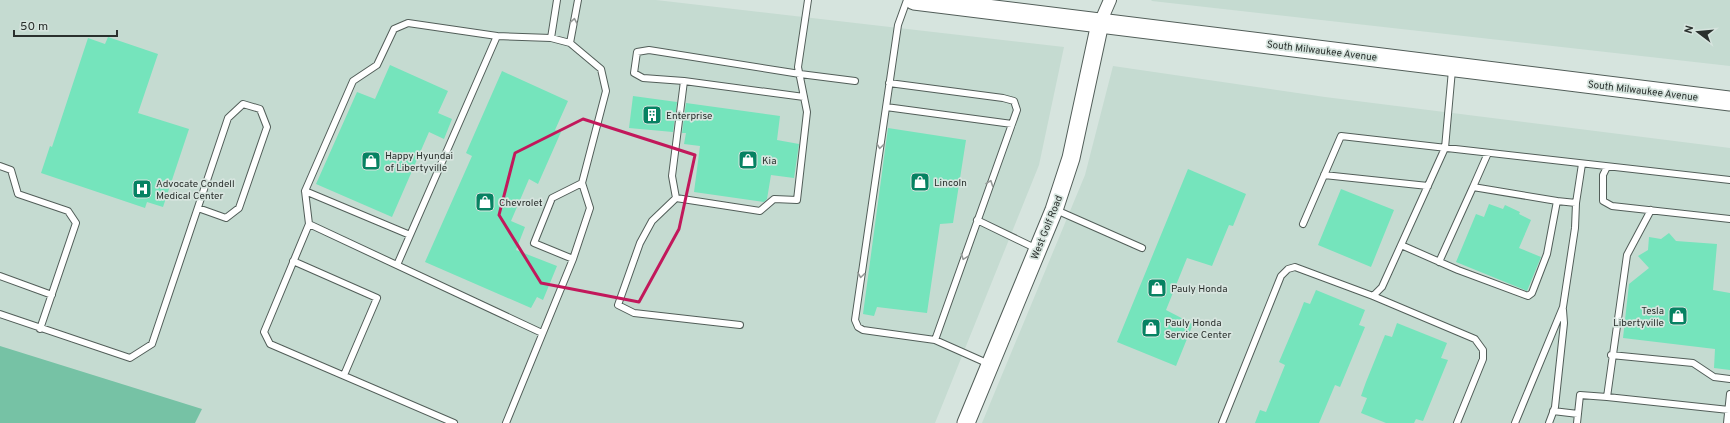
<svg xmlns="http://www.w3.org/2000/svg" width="1730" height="423" viewBox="0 0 1730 423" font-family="Overpass,sans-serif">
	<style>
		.built { fill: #c5dbd1 }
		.green { fill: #76c2a5 }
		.building { fill: #75e4bc }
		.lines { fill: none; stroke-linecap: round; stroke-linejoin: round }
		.lane-casing { stroke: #525e59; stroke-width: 8 }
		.street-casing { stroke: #525e59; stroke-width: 14 }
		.secondary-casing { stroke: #525e59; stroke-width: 19 }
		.primary-casing { stroke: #525e59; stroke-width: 21 }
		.lane { stroke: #fff; stroke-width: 6 }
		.street { stroke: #fff; stroke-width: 12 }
		.secondary { stroke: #fff; stroke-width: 17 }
		.primary { stroke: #fff; stroke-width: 19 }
		.oneway { stroke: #949896 }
		.marked { fill: none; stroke: #c2185b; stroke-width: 3; stroke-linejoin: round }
		.labels { text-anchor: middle; stroke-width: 3.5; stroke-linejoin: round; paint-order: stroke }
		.street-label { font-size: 10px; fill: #2a302d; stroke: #d6e4de }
		.poi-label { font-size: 10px; fill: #2a302d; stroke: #d6e4de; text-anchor: start }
	</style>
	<rect width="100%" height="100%" fill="#d6e4de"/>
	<path class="built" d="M 0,0 L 656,0 L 1064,47 L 1039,165 L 935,423 L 0,423 Z
		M 1151,0 L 1730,0 L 1730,66 L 1152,1 Z
		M 1113,66 L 1325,97 L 1730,148 L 1730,423 L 982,423 L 1085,175 Z"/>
	<path class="green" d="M 0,346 L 202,409 L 195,423 L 0,423 Z"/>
	<path class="building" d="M 108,37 L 158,54 L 138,113 L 189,129 L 163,207 L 147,202 L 145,208 L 41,173 L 50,146 L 52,147 L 88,38 L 105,44 Z
		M 390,65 L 448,91 L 438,113 L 452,119 L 444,139 L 429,132 L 392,217 L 316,184 L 357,92 L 375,99 Z
		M 502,71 L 568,101 L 555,130 L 561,132 L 538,184 L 529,179 L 511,221 L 525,227 L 516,250 L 557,266 L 543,300 L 537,297 L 531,308 L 425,262 L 472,156 L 466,153 Z
		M 633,96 L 677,102 L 673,132 L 629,128 Z
		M 686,103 L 780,116 L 777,140 L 799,144 L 794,178 L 771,175 L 767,199 L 764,202 L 694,192 L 700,146 L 684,144 L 686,133 L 682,133 Z
		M 888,128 L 966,140 L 953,223 L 940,224 L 927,313 L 877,307 L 874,316 L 863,314 Z
		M 1188,169 L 1246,194 L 1233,226 L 1229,225 L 1212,266 L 1187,258 L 1166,310 L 1193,324 L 1176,366 L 1117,342 Z
		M 1341,189 L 1394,210 L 1371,267 L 1318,245 Z
		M 1489,204 L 1503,209 L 1505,205 L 1520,212 L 1519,214 L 1531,220 L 1519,248 L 1541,257 L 1527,291 L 1456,262 L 1476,214 L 1484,217 Z
		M 1669,233 L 1676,241 L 1717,244 L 1713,290 L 1730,293 L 1730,370 L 1714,368 L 1715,349 L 1623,338 L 1629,284 L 1649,268 L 1638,256 L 1648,250 L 1649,237 L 1661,239 Z
		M 1316,290 L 1365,310 L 1359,325 L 1365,327 L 1340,387 L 1335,385 L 1319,423 L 1255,423 L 1260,410 L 1266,412 L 1285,365 L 1279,362 L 1299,315 L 1304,302 L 1310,304 Z
		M 1397,323 L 1447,343 L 1441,358 L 1448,360 L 1423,421 L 1416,419 L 1414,423 L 1386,423 L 1361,413 L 1367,398 L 1361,396 L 1366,382 L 1385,335 L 1392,337 Z"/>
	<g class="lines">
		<g class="lane-casing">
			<path id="lane" d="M 907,0 L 898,25 L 855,320 L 858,327 L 863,330 L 935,340 L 989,364
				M 497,36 L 408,23 L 394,29 L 377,65 L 353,81 L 305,191 L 309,224 L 542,333
				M 551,38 L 557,0
				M 570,43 L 578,0
				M 684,81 L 643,78 L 634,73 L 637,52 L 649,50 L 800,74 L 855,81
				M 889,83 L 1003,98 L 1014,101 L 1017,110 L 935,340
				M 886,107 L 1012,124
				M 0,166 L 11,170 L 18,194 L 68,211 L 76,223 L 40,329
				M 1607,167 L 1603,175 L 1603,201 L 1612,206 L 1730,219
				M 1324,175 L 1428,186
				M 305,191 L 410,235
				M 676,198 L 672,176 L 684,81 L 804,97
				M 1557,201 L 1576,203 L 1582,164
				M 1056,210 L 1142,248
				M 1651,210 L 1627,255 L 1607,397 L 1729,410
				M 977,220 L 1037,249
				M 309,224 L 264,332 L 270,344 L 454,423
				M 1303,224 L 1341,136 L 1730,180
				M 1401,245 L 1458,270 L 1528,296 L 1532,293 L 1547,254 L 1557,201 L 1473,187 L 1488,153
				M 293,261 L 377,298 L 344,375
				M 1439,262 L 1473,187
				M 397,265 L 497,36 L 551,38 L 570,43 L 601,69 L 606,91 L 582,183 L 552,198 L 534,243 L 573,259
				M 0,276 L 52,295
				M 1373,296 L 1382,287 L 1445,148 L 1452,70
				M 0,314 L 130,358 L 152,344 L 228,118 L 243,104 L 260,109 L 267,127 L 239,208 L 226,218 L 198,208
				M 740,325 L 634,313 L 618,305 L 640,243 L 652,221 L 676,198 L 760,211 L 774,199 L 797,200 L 807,112 L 798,67 L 808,0
				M 1611,355 L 1693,363 L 1714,377 L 1730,379
				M 1553,411 L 1578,414
				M 506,423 L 573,259 L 590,208 L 582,183
				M 1222,423 L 1281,276 L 1288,269 L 1295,267 L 1373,296 L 1475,339 L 1483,350 L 1483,359 L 1457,423
				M 1515,423 L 1563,307 L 1575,228 L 1576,203
				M 1549,423 L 1555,407 L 1564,323 L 1563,310
				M 1577,423 L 1580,395 L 1607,397
				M 1727,423 L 1730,394"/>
		</g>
		<g class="street-casing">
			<path id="street" d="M 1100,23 L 1110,0"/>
		</g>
		<g class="secondary-casing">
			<path id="secondary" d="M 966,423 L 1054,210 L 1071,158 L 1100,23"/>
		</g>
		<g class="primary-casing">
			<path id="primary" d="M 914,0 L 1730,101"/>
		</g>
		<use href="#lane" class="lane"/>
		<use href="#street" class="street"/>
		<use href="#secondary" class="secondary"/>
		<use href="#primary" class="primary"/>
	</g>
	<defs><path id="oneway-chevron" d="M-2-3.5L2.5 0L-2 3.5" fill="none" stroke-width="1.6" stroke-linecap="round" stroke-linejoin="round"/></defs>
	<g class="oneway">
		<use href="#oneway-chevron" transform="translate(574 21) rotate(-80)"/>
		<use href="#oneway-chevron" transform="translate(880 146) rotate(98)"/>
		<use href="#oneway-chevron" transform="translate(990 183) rotate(-70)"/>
		<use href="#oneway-chevron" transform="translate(964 257) rotate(110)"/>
		<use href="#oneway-chevron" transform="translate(861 275) rotate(98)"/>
	</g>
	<path class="marked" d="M 583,119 L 695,155 L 679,229 L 639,302 L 541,283 L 499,215 L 515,153 Z"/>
	<defs>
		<g id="building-square" transform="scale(1)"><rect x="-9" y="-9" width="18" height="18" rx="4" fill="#068262" stroke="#d6e4de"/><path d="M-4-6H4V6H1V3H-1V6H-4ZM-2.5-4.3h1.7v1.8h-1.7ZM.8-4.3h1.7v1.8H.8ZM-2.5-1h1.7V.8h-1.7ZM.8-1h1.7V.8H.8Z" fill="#fff"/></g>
		<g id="shop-square" transform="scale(1)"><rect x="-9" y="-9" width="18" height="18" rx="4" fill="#068262" stroke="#d6e4de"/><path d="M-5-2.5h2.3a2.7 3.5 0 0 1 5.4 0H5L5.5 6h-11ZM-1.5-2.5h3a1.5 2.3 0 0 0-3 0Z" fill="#fff"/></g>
		<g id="hospital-square" transform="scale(1)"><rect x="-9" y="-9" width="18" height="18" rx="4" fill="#068262" stroke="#d6e4de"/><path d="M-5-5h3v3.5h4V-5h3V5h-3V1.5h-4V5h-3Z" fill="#fff"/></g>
	</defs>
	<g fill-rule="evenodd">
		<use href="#building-square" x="652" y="115"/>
		<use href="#shop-square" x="748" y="160"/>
		<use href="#shop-square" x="371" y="161"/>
		<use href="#shop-square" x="920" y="182"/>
		<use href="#hospital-square" x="142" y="189"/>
		<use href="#shop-square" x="485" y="202"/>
		<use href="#shop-square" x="1157" y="288"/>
		<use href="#shop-square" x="1678" y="316"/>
		<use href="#shop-square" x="1151" y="328"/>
	</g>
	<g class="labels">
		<g class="street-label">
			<text transform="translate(1322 50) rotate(7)" y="4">South Milwaukee Avenue</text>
			<text transform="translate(1643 90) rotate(7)" y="4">South Milwaukee Avenue</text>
			<text transform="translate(1046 227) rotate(-68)" y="4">West Golf Road</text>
		</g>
		<g class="poi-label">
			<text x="666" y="119">Enterprise</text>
			<text x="385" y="159">Happy Hyundai<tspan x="385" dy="12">of Libertyville</tspan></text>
			<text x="762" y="164">Kia</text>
			<text x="934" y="186">Lincoln</text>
			<text x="156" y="187">Advocate Condell<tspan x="156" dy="12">Medical Center</tspan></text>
			<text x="499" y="206">Chevrolet</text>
			<text x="1171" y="292">Pauly Honda</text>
			<text x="1664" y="314" text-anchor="end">Tesla<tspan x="1664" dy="12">Libertyville</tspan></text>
			<text x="1165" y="326">Pauly Honda<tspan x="1165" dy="12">Service Center</tspan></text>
		</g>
	</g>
	<g transform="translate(1698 32) rotate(286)" stroke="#d6e4de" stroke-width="3" paint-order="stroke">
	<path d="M0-3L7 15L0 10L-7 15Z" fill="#2a302d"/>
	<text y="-6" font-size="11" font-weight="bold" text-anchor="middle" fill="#2a302d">N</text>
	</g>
	<path d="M14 30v6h103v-6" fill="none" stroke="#2a302d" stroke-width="2"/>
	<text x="20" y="30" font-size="12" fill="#2a302d" stroke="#d6e4de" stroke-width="3" paint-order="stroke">50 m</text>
</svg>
